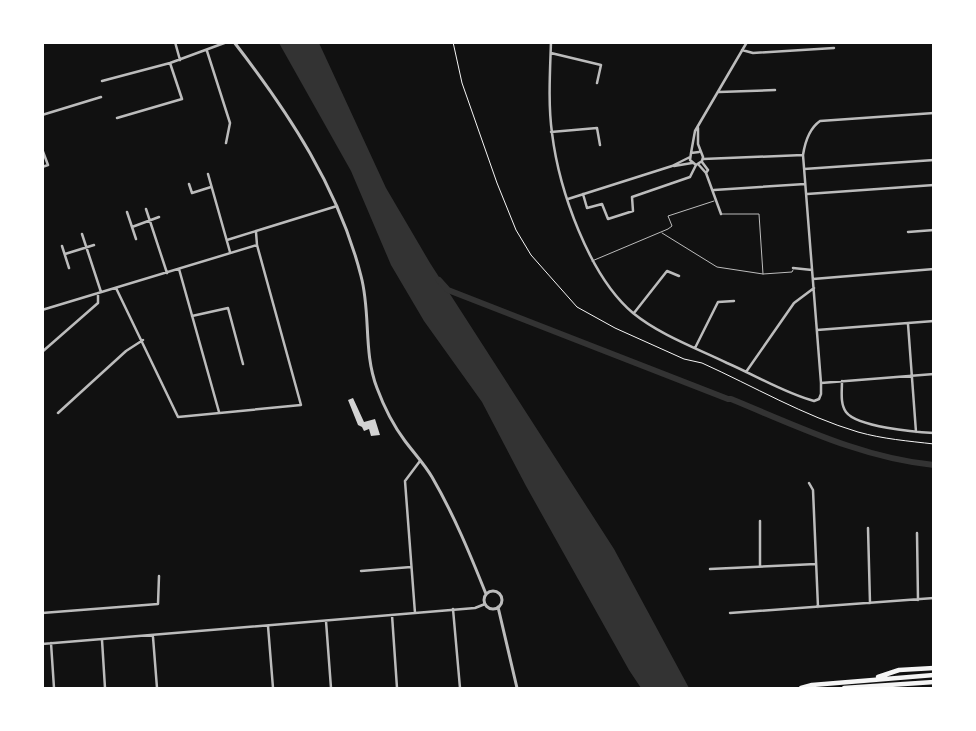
<svg xmlns="http://www.w3.org/2000/svg" width="976" height="731" viewBox="0 0 976 731" font-family="Montserrat,sans-serif">
	<style>
		.water { fill: #333 }
		.lines { fill: none; stroke-linecap: round; stroke-linejoin: round }
		.canal { stroke: #333; stroke-width: 6 }
		.building { fill: #d3d3d3 }
		.path { stroke: #f5f5f5; stroke-width: 1 }
		.service { stroke: #bcbcbc; stroke-width: 1 }
		.minor { stroke: #bcbcbc; stroke-width: 2.5 }
		.tertiary { stroke: #bcbcbc; stroke-width: 3 }
		.primary { stroke: #f5f5f5; stroke-width: 4.5 }
	</style>
	<rect width="100%" height="100%" fill="#111"/>
	<path class="water" d="M 279,43 L 319,43 L 386,188 L 430,263 L 614,549 L 689,688 L 641,688 L 629,670 L 526,486 L 482,402 L 424,321 L 391,265 L 351,171 Z"/>
	<g class="lines">
		<path class="canal" d="M 439,280 L 448,290 L 728,399 L 731,399 C 797,426 862,458 934,465"/>
	</g>
	<path class="building" d="M 353,398 L 364,422 L 375,419 L 380,435 L 371,436 L 369,429 L 364,431 L 362,427 L 358,425 L 348,400 Z"/>
	<g class="lines">
		<path class="path" d="M 453,42 L 462,83 L 497,183 L 516,230 L 531,255 L 577,307 L 615,328 L 684,359 L 702,363 C 753,386 804,416 858,432 C 883,439 908,441 934,444"/>
		<path class="service" d="M 721,214 L 759,214 L 763,274
			M 662,233 L 717,267 L 763,274 L 792,272 L 793,270
			M 592,261 L 668,229 L 672,226 L 668,216 L 714,201"/>
		<path class="minor" d="M 175,42 L 180,60
			M 551,42 C 550,72 548,104 552,133 C 559,190 589,276 633,313 C 660,335 696,348 727,363 C 755,375 784,393 814,401 L 819,399 L 821,394 L 821,383 L 803,155 C 805,142 810,128 820,121 L 934,113
			M 742,50 L 753,53 L 834,48
			M 207,51 L 230,123 L 226,143
			M 551,53 L 601,65 L 597,83
			M 102,81 L 170,63 L 227,42
			M 719,92 L 775,90
			M 42,115 L 101,97
			M 117,118 L 182,99 L 170,63
			M 698,128 L 698,144 L 703,157 L 702,161
			M 551,132 L 597,128 L 600,145
			M 42,149 L 48,165 L 42,167
			M 699,152 L 691,153 L 690,160 L 696,165 L 702,161
			M 691,153 L 695,131 L 747,42
			M 703,159 L 803,155
			M 702,162 L 708,170 L 706,173
			M 698,164 L 706,173 L 721,214
			M 674,166 L 692,163
			M 804,169 L 934,160
			M 208,174 L 230,252
			M 189,184 L 192,193 L 211,187
			M 714,190 L 805,184
			M 583,194 L 587,208 L 602,204 L 608,219 L 633,211 L 632,197 L 690,177 L 696,165
			M 807,194 L 934,185
			M 568,199 L 672,166 L 690,157
			M 146,209 L 167,273
			M 127,212 L 136,239
			M 132,227 L 159,217
			M 908,232 L 934,230
			M 82,234 L 101,292
			M 227,240 L 337,206
			M 62,246 L 69,268
			M 65,254 L 94,245
			M 793,268 L 812,270
			M 179,269 L 219,412
			M 813,279 L 934,269
			M 116,288 L 178,417 L 301,405 L 257,245 L 256,232
			M 42,310 L 257,245
			M 634,313 L 667,271 L 679,276
			M 192,316 L 228,308 L 243,364
			M 908,324 L 916,432
			M 817,330 L 934,321
			M 695,348 L 718,302 L 734,301
			M 42,352 L 98,303 L 98,293
			M 746,372 L 794,303 L 814,288
			M 842,381 C 842,391 840,404 846,412 C 857,427 915,432 934,433
			M 821,383 L 934,374
			M 58,413 L 126,351 L 143,340
			M 809,483 L 813,490 L 818,607
			M 760,521 L 760,566
			M 868,528 L 870,603
			M 917,533 L 918,600
			M 710,569 L 816,564
			M 361,571 L 411,567
			M 453,609 L 460,688
			M 42,613 L 158,604 L 159,576
			M 415,613 L 405,481 L 420,461
			M 730,613 L 934,598
			M 392,615 L 397,688
			M 326,621 L 331,688
			M 268,626 L 273,688
			M 153,637 L 157,688
			M 102,640 L 105,688
			M 51,643 L 54,688
			M 42,644 L 415,613 L 475,608 L 485,604"/>
		<path class="tertiary" d="M 234,42 C 289,113 339,189 361,276 C 371,313 363,352 377,388 C 384,407 393,425 405,441 C 414,453 425,465 432,477 C 454,515 470,554 486,594
			M484 600a9 9 0 1 1 18 0a9 9 0 1 1-18 0Z
			M 498,607 L 517,688"/>
		<path class="primary" d="M 878,677 L 899,670 L 934,668
			M 801,688 L 812,685 L 934,675
			M 844,688 L 934,682"/>
	</g>
	<rect width="976" height="731" fill="none" stroke="#ffffff" stroke-width="88"/>
</svg>
